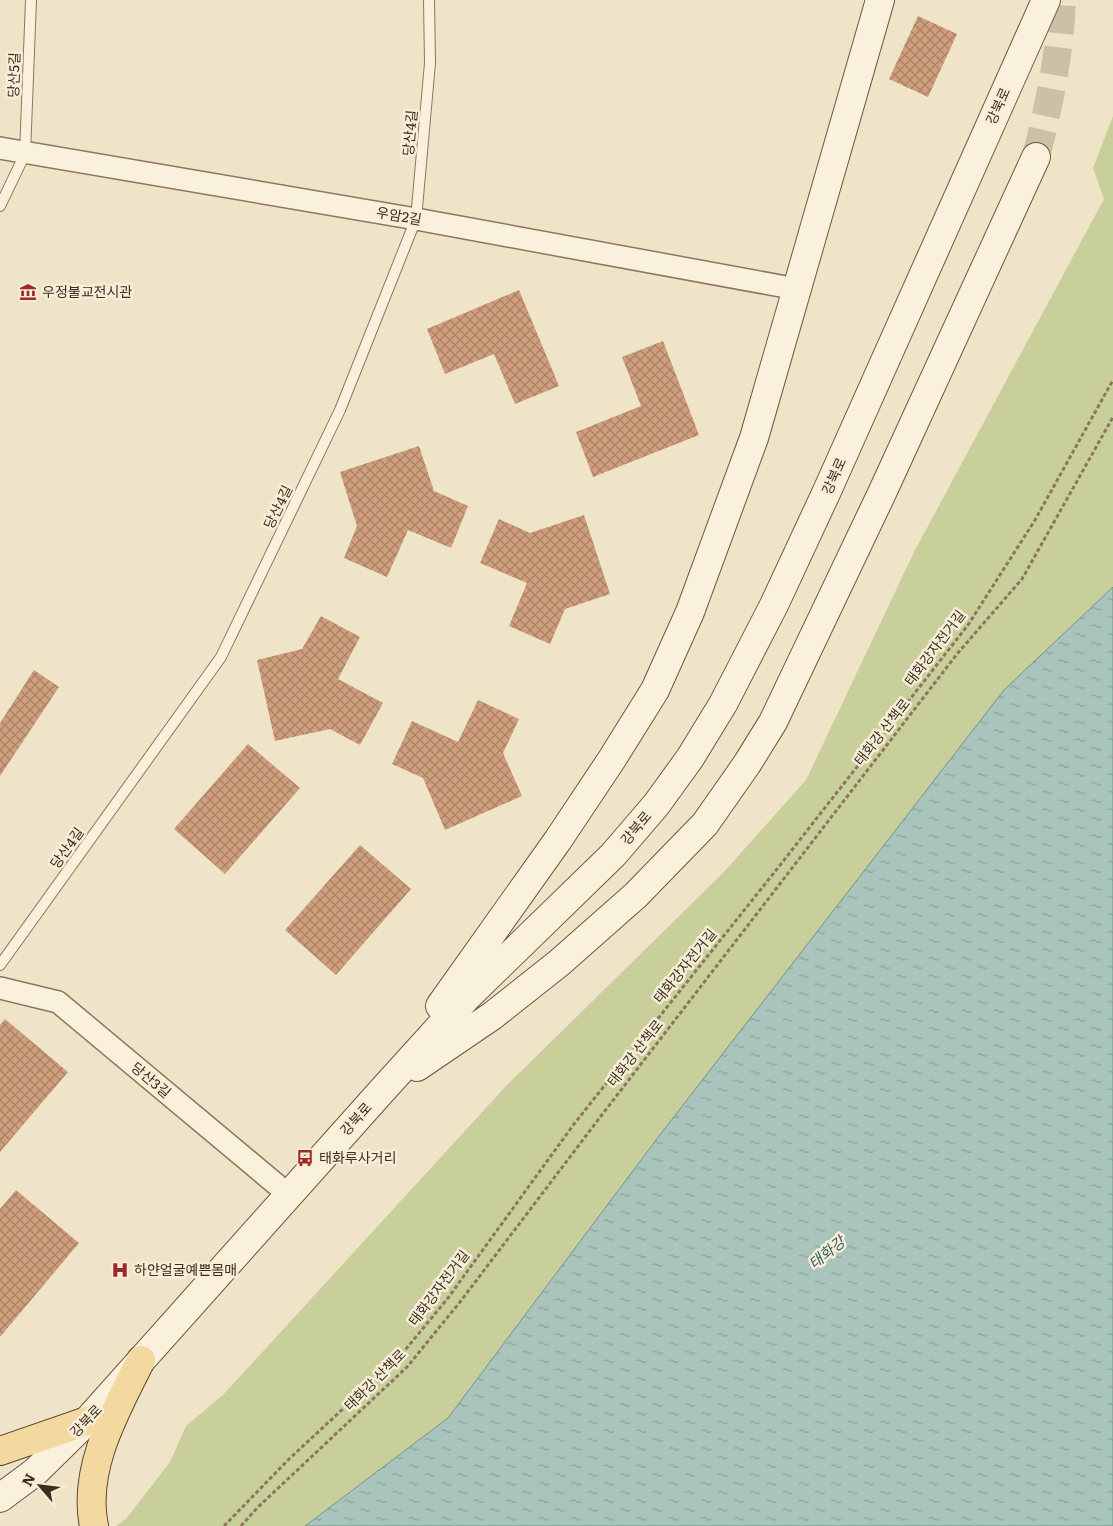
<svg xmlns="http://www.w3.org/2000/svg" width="1113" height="1526" viewBox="0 0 1113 1526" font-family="Literata,'Noto Sans KR',serif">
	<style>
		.park { fill: #c9cf9b }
		.water { fill: url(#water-ripples); stroke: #6f938a }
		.building { fill: url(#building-cross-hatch) }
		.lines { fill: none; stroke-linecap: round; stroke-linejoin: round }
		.secondary-tunnel { stroke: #ccc0a6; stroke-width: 28; stroke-dasharray: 28 14; stroke-linecap: butt }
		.lane-casing { stroke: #8d765c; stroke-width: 12 }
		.street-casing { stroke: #8d765c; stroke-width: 24 }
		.secondary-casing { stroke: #6f573f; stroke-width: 30 }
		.primary-casing { stroke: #5b4430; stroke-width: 30 }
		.path { stroke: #8d765c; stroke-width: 3; stroke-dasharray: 4 2.5; stroke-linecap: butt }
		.lane { stroke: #faf1dc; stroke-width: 10 }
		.street { stroke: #faf1dc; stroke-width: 21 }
		.secondary { stroke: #faf1dc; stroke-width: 28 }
		.primary { stroke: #f3d9a0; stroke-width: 28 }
		.labels { text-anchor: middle; stroke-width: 5; stroke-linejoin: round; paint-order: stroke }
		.street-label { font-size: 14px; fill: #3d2e20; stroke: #f7eed8 }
		.poi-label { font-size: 14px; fill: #3d2e20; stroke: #f7eed8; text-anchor: start }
		.water-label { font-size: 15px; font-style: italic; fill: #2f5d5a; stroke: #f7eed8 }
	</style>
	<defs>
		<pattern id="water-ripples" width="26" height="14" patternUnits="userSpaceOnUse" patternTransform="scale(1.25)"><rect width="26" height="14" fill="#a9c4bc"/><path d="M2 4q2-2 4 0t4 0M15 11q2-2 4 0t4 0" fill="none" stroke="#8ba098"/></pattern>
		<pattern id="building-cross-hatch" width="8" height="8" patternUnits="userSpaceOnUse" patternTransform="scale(1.25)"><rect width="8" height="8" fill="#cf9f7d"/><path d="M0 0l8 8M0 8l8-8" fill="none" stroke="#a98266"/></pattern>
	</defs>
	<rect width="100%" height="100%" fill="#f0e4c8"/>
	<path class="park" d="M 1113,116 L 1113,587 L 1004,691 L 656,1140 L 448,1418 L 305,1526 L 116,1526 L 126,1519 L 170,1462 L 186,1426 L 223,1395 L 506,1086 L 723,873 L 806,780 L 914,552 L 1104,199 L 1093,168 Z"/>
	<path class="water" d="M 1113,587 L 1113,1526 L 305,1526 L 448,1418 L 656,1140 L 1004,690 Z"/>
	<path class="building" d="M 918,16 L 957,34 L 928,97 L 889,79 Z
		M 519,290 L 559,386 L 515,404 L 494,354 L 445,374 L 427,329 Z
		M 663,341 L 699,435 L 593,477 L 576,432 L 641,406 L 622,357 Z
		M 419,446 L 434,491 L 468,506 L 451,548 L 408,530 L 387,577 L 344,558 L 357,526 L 340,472 Z
		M 584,515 L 610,594 L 565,609 L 550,644 L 509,626 L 527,583 L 480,563 L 499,519 L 530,533 Z
		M 321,616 L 360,637 L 338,679 L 383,703 L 360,745 L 330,729 L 275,741 L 257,660 L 302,649 Z
		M 34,670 L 59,687 L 0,776 L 0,723 Z
		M 478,700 L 519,719 L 503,753 L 522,796 L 445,830 L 423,778 L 392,764 L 412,721 L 458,742 Z
		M 248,744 L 300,788 L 225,874 L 174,829 Z
		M 360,845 L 411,889 L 336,975 L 285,930 Z
		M 5,1019 L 68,1072 L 0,1152 L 0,1025 Z
		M 16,1190 L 79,1243 L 0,1337 L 0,1209 Z"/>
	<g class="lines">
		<path class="secondary-tunnel" d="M 1036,157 C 1049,105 1060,54 1062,0"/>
		<g class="lane-casing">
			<path id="lane" d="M 0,206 L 25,154 L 31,0
				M 0,965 L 221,657 L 340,410 L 416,219 L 430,63 L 429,0"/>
		</g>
		<g class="street-casing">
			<path id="street" d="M 0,148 L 416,219 L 797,289
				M 0,988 L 58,1002 L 289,1195"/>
		</g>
		<g class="secondary-casing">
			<path id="secondary" d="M 440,1006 L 558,840 L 612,759 L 655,690 L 690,612 L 754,438 L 880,0
				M 417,1067 L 492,1016 L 559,963 L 636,895 L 705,824 L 747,764 L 773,722 L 882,493 L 1036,157
				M 0,1498 L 35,1472 L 87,1421 L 379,1094 L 466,998 L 613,855 L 656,805 L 690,758 L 723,704 L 774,605 L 827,491 L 1046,0"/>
		</g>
		<g class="primary-casing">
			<path id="primary" d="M 0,1451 L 87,1421
				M 94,1526 C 82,1469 116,1410 141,1360"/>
		</g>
		<path class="path" d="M 224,1526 L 289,1459 L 401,1355 L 448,1298 L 574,1124 L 777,869 L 968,625 L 1035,520 L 1113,380
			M 241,1526 L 257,1508 L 407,1367 L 460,1302 L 601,1116 L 957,654 L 1022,579 L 1113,417"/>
		<use href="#lane" class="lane"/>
		<use href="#street" class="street"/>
		<use href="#secondary" class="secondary"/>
		<use href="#primary" class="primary"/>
	</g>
	<defs>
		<g id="museum-bare" transform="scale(1.35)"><path d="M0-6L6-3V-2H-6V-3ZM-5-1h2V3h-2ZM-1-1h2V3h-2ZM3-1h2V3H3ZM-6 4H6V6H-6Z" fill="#9e2a2b" stroke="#f7eed8" stroke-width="2.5" paint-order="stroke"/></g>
		<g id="bus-bare" transform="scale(1.35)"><path d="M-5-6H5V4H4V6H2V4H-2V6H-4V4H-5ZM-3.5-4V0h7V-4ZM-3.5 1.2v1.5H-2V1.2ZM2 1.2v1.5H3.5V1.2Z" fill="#9e2a2b" stroke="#f7eed8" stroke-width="2.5" paint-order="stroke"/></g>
		<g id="hospital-bare" transform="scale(1.35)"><path d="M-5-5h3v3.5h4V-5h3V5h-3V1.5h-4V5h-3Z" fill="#9e2a2b" stroke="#f7eed8" stroke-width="2.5" paint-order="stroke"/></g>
	</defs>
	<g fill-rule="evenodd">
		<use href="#museum-bare" x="28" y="292"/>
		<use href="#bus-bare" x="305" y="1158"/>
		<use href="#hospital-bare" x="120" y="1270"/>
	</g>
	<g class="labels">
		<g class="street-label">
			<text transform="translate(14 75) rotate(-88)" y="5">당산5길</text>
			<text transform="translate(998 106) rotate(-66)" y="5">강북로</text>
			<text transform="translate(410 133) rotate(-85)" y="5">당산4길</text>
			<text transform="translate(399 216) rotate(10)" y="5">우암2길</text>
			<text transform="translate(834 476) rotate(-66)" y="5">강북로</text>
			<text transform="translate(278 507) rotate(-64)" y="5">당산4길</text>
			<text transform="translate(935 648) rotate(-53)" y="5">태화강자전거길</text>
			<text transform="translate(882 732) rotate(-52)" y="5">태화강 산책로</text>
			<text transform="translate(636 828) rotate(-50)" y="5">강북로</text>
			<text transform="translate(67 848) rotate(-54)" y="5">당산4길</text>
			<text transform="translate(685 966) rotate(-51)" y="5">태화강자전거길</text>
			<text transform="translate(635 1053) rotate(-52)" y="5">태화강 산책로</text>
			<text transform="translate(151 1080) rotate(40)" y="5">당산3길</text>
			<text transform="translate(356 1119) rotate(-48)" y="5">강북로</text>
			<text transform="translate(439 1288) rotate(-53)" y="5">태화강자전거길</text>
			<text transform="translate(375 1380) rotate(-45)" y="5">태화강 산책로</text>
			<text transform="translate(86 1421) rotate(-46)" y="5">강북로</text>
		</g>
		<g class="poi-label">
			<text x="42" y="297">우정불교전시관</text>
			<text x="319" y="1163">태화루사거리</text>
			<text x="134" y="1275">하얀얼굴예쁜몸매</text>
		</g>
		<g class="water-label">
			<text transform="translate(827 1253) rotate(-39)" y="5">태화강</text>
		</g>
	</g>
	<g transform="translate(40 1486) rotate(298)" stroke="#f7eed8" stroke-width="4" paint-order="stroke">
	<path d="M0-4L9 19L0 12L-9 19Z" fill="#3d2e20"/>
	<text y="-8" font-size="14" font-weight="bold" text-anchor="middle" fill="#3d2e20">N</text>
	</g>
</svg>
